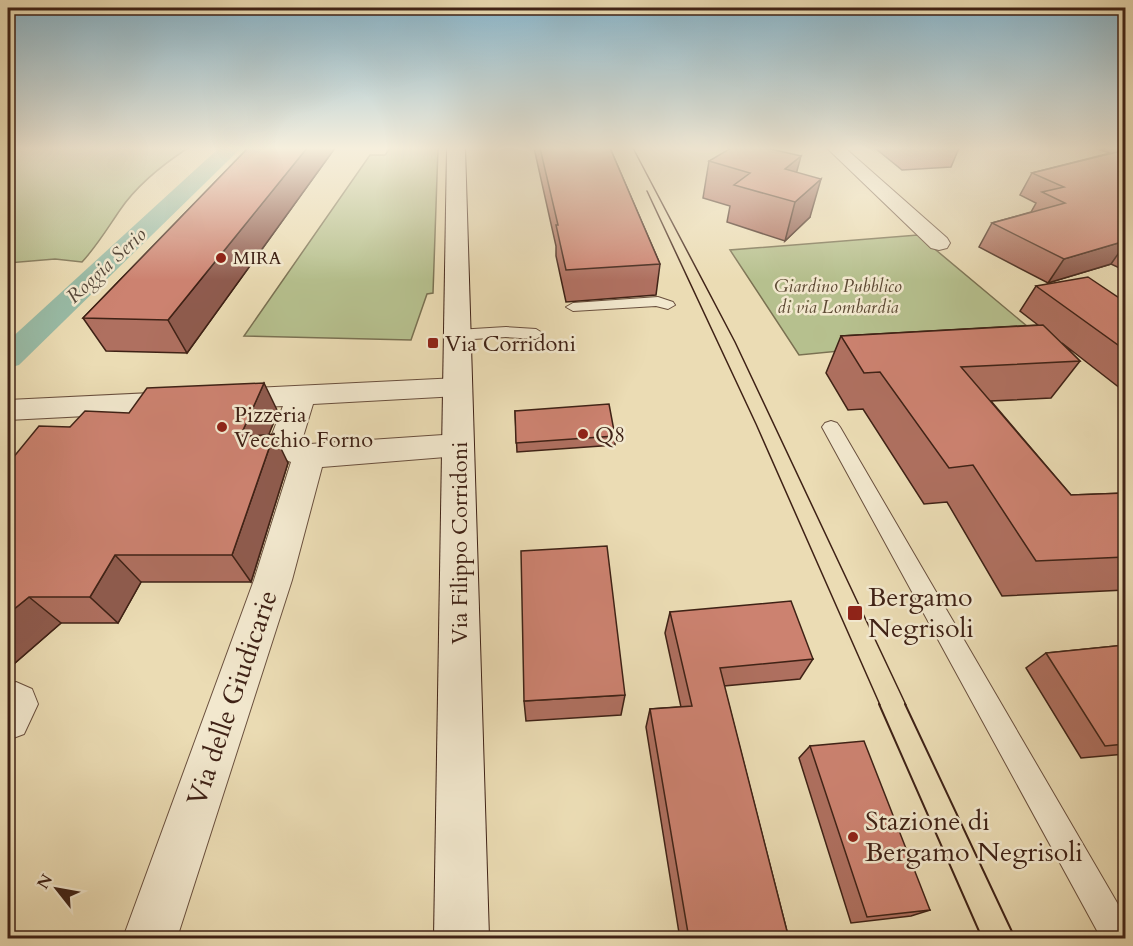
<svg xmlns="http://www.w3.org/2000/svg" width="1133" height="946" viewBox="0 0 1133 946" font-family="Cardo,serif">
	<style>
		.green { fill: #b6c08e; stroke: #7a7152; stroke-width: 1.5 }
		.lines { fill: none; stroke-linecap: round; stroke-linejoin: round }
		.canal { fill: #99bca7; fill-rule: evenodd }
		.lane-casing { stroke: #6a503e; stroke-width: 2 }
		.street-casing { stroke: #6a503e; stroke-width: 2 }
		.secondary-casing { stroke: #3f2216; stroke-width: 2 }
		.lane { fill: #f2e8ce; fill-rule: evenodd }
		.street { fill: #f2e8ce; fill-rule: evenodd }
		.secondary { fill: #f2e8ce; fill-rule: evenodd }
		.tram-far1 { stroke: #3f2216; stroke-width: 1.5 }
		.tram { stroke: #3f2216; stroke-width: 2 }
		.wall { fill: #af7060; stroke: #3f2216; stroke-width: 1.5 }
		.shaded-wall { fill: #8f5b4e; stroke: #3f2216; stroke-width: 1.5 }
		.building { fill: #cc8270; stroke: #3f2216; stroke-width: 1.5 }
		.poi-dot { fill: #8f2418; stroke: #f2e8ce; stroke-width: 2 }
		.labels { text-anchor: middle; stroke-width: 5; stroke-linejoin: round; paint-order: stroke }
		.far-poi-label { font-size: 18px; fill: #3f2216; stroke: #f2e8ce; text-anchor: start }
		.far-park-label { font-size: 18px; font-style: italic; fill: #5d4a34; stroke: #f2e8ce }
		.far-water-label { font-size: 20px; font-style: italic; fill: #56483a; stroke: #f2e8ce }
		.poi-label { font-size: 22px; fill: #3f2216; stroke: #f2e8ce; text-anchor: start }
		.street-label { font-size: 22px; fill: #3f2216; stroke: #f2e8ce }
		.near-poi-label { font-size: 27px; fill: #3f2216; stroke: #f2e8ce; text-anchor: start }
		.near-street-label { font-size: 27px; fill: #3f2216; stroke: #f2e8ce }
	</style>
	<rect width="100%" height="100%" fill="#ebdcb4"/>
	<filter id="stains"><feTurbulence type="fractalNoise" baseFrequency=".00333" numOctaves="4"/><feColorMatrix values="0 0 0 0 .2 0 0 0 0 .09 0 0 0 0 .02 0 0 0 .5 -.17"/></filter>
	<radialGradient id="worn" r=".72"><stop offset=".6" stop-color="#630" stop-opacity="0"/><stop offset="1" stop-color="#630" stop-opacity=".3"/></radialGradient>
	<path class="green" d="M 17,148 L 188,148 C 162,165 137,185 120,210 C 107,229 97,246 82,262 L 55,259 L 8,263 L 8,155 Z
		M 390,148 L 438,148 L 433,293 L 427,294 L 411,340 L 244,336 L 370,155 L 385,155 Z
		M 918,235 L 1034,332 L 799,355 L 730,250 Z"/>
	<g class="lines">
		<path class="canal" d="M 219,148 L 241,148 L 19,365 L 8,368 L 8,341 Z"/>
		<g class="lane-casing">
			<path id="lane" d="M 658,297 L 673,302 L 675,305 L 668,309 L 656,306 L 573,311 L 566,307 L 573,303 Z
				M 506,327 L 536,329 L 544,334 L 536,339 L 506,337 L 457,340 L 449,335 L 457,330 Z
				M 831,421 L 837,423 L 840,427 L 1126,918 L 1126,938 L 1101,938 L 822,427 L 825,423 Z"/>
		</g>
		<g class="street-casing">
			<path id="street" d="M 827,148 L 845,148 L 947,238 L 950,243 L 947,248 L 939,250 L 931,248 Z
				M 458,378 L 468,380 L 472,387 L 468,394 L 458,396 L 313,404 L 303,437 L 305,442 L 310,444 L 458,434 L 469,437 L 474,445 L 469,453 L 458,456 L 322,467 L 292,580 L 177,938 L 123,938 L 254,580 L 291,462 L 281,458 L 271,437 L 283,406 L 8,420 L 8,400 Z
				M 16,682 L 32,689 L 38,704 L 24,734 L 8,740 L 8,686 Z"/>
		</g>
		<g class="secondary-casing">
			<path id="secondary" d="M 447,148 L 465,148 L 489,938 L 434,938 Z"/>
		</g>
		<use href="#lane" class="lane"/>
		<use href="#street" class="street"/>
		<use href="#secondary" class="secondary"/>
		<path class="tram-far1" d="M 633,148 L 735,342 L 906,705
			M 647,191 L 756,424 L 880,705"/>
		<path class="tram" d="M 879,704 L 982,938
			M 905,704 L 1015,938"/>
	</g>
	<path class="wall" d="M 248,148 L 335,148 L 187,353 L 106,351 L 83,318 Z
		M 534,148 L 610,148 L 660,264 L 656,295 L 566,302 L 556,256 L 556,246 Z
		M 875,148 L 959,148 L 951,167 L 902,170 Z
		M 1095,148 L 1125,148 L 1125,270 L 1124,270 L 1111,264 L 1048,283 L 979,247 L 992,223 L 1031,212 L 1036,203 L 1020,195 L 1032,173 L 1110,153 Z
		M 709,161 L 797,173 L 810,217 L 785,241 L 727,222 L 730,206 L 703,198 Z
		M 1036,286 L 1125,302 L 1125,392 L 1062,343 L 1080,361 L 1051,398 L 991,401 L 1071,495 L 1125,493 L 1125,590 L 1002,596 L 947,502 L 924,504 L 863,409 L 848,410 L 826,373 L 841,336 L 1038,325 L 1020,311 Z
		M 515,411 L 615,436 L 615,445 L 517,452 Z
		M 278,412 L 268,435 L 288,463 L 251,582 L 141,582 L 118,623 L 61,623 L 8,669 L 12,459 L 70,427 Z
		M 670,612 L 813,659 L 800,679 L 724,686 L 789,939 L 680,939 L 646,727 L 650,709 L 681,707 L 665,633 Z
		M 1125,645 L 1125,754 L 1081,758 L 1026,668 L 1046,653 Z
		M 625,695 L 621,715 L 526,721 L 524,701 Z
		M 810,746 L 930,910 L 911,916 L 851,923 L 799,758 Z"/>
	<path class="shaded-wall" d="M 307,148 L 335,148 L 187,353 L 168,320 Z
		M 801,156 L 791,193 L 785,169 Z
		M 821,179 L 810,217 L 785,241 L 795,202 Z
		M 1125,241 L 1125,244 L 1111,264 L 1048,283 L 1064,259 Z
		M 264,383 L 278,412 L 256,466 L 240,437 Z
		M 274,434 L 288,463 L 251,582 L 232,555 Z
		M 115,555 L 141,582 L 118,623 L 90,597 Z
		M 29,597 L 61,623 L 8,669 L 8,614 Z"/>
	<path class="building" d="M 248,148 L 307,148 L 168,320 L 83,318 Z
		M 540,148 L 610,148 L 660,264 L 566,270 L 556,225 L 558,225 Z
		M 731,148 L 766,148 L 801,156 L 785,169 L 821,179 L 795,202 L 734,185 L 750,173 L 709,161 Z
		M 1125,150 L 1125,241 L 1064,259 L 992,223 L 1065,203 L 1042,192 L 1064,187 L 1032,173 Z
		M 1088,277 L 1125,302 L 1125,350 L 1036,286 Z
		M 1043,325 L 1080,361 L 961,367 L 1071,495 L 1125,493 L 1125,557 L 1036,561 L 973,465 L 949,468 L 880,372 L 864,373 L 841,336 Z
		M 264,383 L 240,437 L 274,434 L 232,555 L 115,555 L 90,597 L 29,597 L 8,614 L 8,459 L 12,459 L 39,426 L 70,427 L 85,411 L 129,413 L 147,388 Z
		M 609,404 L 615,436 L 516,443 L 515,411 Z
		M 607,546 L 625,695 L 524,701 L 521,551 Z
		M 791,601 L 813,659 L 720,668 L 789,939 L 689,939 L 650,709 L 692,706 L 670,612 Z
		M 1125,645 L 1125,744 L 1105,746 L 1046,653 Z
		M 864,741 L 930,910 L 867,917 L 810,746 Z"/>
	<linearGradient id="sky" x2="0" y2="1"><stop stop-color="#88b7ce"/><stop offset="0.53" stop-color="#f6efdd"/><stop offset="1" stop-color="#f6efdd" stop-opacity="0"/></linearGradient>
	<rect width="1133" height="280" fill="url(#sky)"/>
	<g class="poi-dot">
		<circle cx="221" cy="258" r="6"/>
		<rect x="427" y="337" width="12" height="12" rx="3"/>
		<circle cx="222" cy="427" r="6"/>
		<circle cx="583" cy="434" r="6"/>
		<rect x="847" y="605" width="16" height="16" rx="3"/>
		<circle cx="853" cy="837" r="6"/>
	</g>
	<g class="labels">
		<g class="far-poi-label">
			<text x="233" y="264">MIRA</text>
		</g>
		<g class="far-park-label">
			<text x="838" y="292">Giardino Pubblico<tspan x="838" dy="21">di via Lombardia</tspan></text>
		</g>
		<g class="far-water-label">
			<text transform="translate(106 265) rotate(-43)" y="7">Roggia Serio</text>
		</g>
		<g class="poi-label">
			<text x="445" y="351">Via Corridoni</text>
			<text x="234" y="422">Pizzeria<tspan x="234" dy="25">Vecchio Forno</tspan></text>
			<text x="595" y="442">Q8</text>
		</g>
		<g class="street-label">
			<text transform="translate(459 543) rotate(-90)" y="8">Via Filippo Corridoni</text>
		</g>
		<g class="near-poi-label">
			<text x="868" y="606">Bergamo<tspan x="868" dy="31">Negrisoli</tspan></text>
			<text x="865" y="830">Stazione di<tspan x="865" dy="31">Bergamo Negrisoli</tspan></text>
		</g>
		<g class="near-street-label">
			<text transform="translate(232 698) rotate(-71)" y="9">Via delle Giudicarie</text>
		</g>
	</g>
	<rect width="1133" height="946" fill="none" stroke="#ebdcb4" stroke-width="30"/>
	<rect x="9" y="9" width="1115" height="928" fill="none" stroke="#3f2216" stroke-width="3"/>
	<rect x="15" y="15" width="1103" height="916" fill="none" stroke="#3f2216" stroke-width="1.5"/>
	<g transform="translate(57 889) rotate(301)" stroke="#f2e8ce" stroke-width="4.5" paint-order="stroke">
	<path d="M0-4.5L10 22L0 15L-10 22Z" fill="#3f2216"/>
	<text y="-9" font-size="16" font-weight="bold" text-anchor="middle" fill="#3f2216">N</text>
	</g>
	<rect width="100%" height="100%" filter="url(#stains)"/>
	<rect width="100%" height="100%" fill="url(#worn)"/>
</svg>
